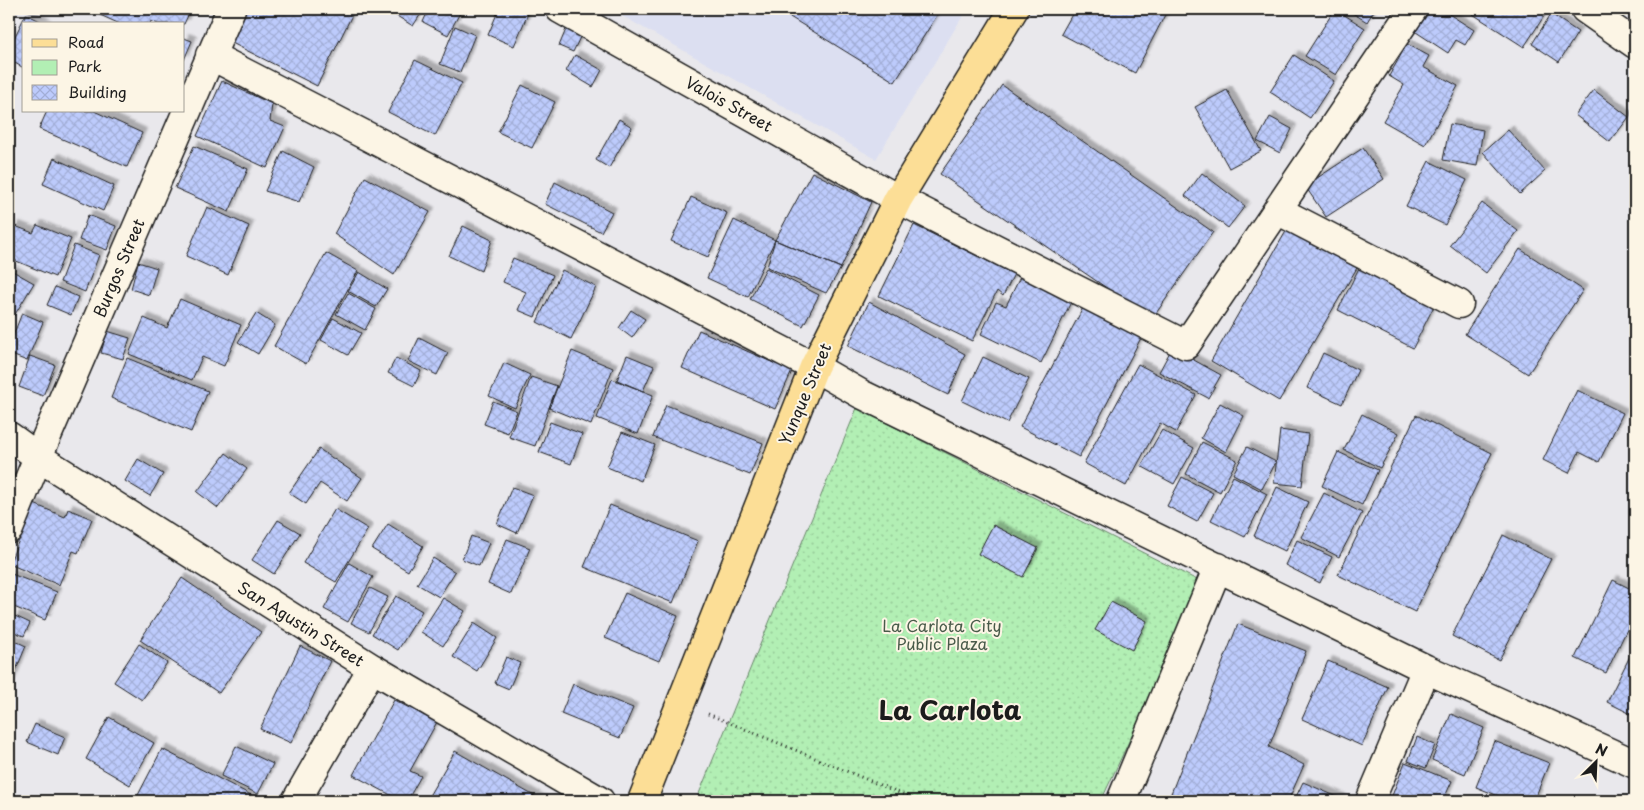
<svg xmlns="http://www.w3.org/2000/svg" width="1644" height="810" viewBox="0 0 1644 810" font-family="'Playpen Sans',sans-serif">
	<style>
		.built { fill: #dcdff1 }
		.green { fill: url(#green-dots); stroke: #678668 }
		.building { fill: url(#building-cross-hatch); stroke: #1c1c1c; filter: url(#shadow) }
		.lines { fill: none; stroke-linecap: round; stroke-linejoin: round }
		.minor-casing { stroke: #1c1c1c; stroke-width: 31 }
		.major-casing { stroke: #1c1c1c; stroke-width: 31 }
		.path { stroke: #1c1c1c; stroke-width: 3; stroke-dasharray: 1 4; stroke-linecap: butt }
		.minor { stroke: #fcf5e5; stroke-width: 28 }
		.major { stroke: #fcde96; stroke-width: 28 }
		.labels { text-anchor: middle; stroke-width: 4; stroke-linejoin: round; paint-order: stroke }
		.street-label { font-size: 16px; fill: #1c1c1c; stroke: #fcf5e5 }
		.park-label { font-size: 16px; fill: #495b4a; stroke: #fcf5e5 }
		.town-label { font-size: 26px; font-weight: bold; fill: #1c1c1c; stroke: #fcf5e5 }
	</style>
	<defs>
		<pattern id="green-dots" width="8" height="8" patternUnits="userSpaceOnUse" patternTransform="scale(1.25)"><rect width="8" height="8" fill="#b2efb4"/><path d="M2 2h.1M6 6h.1" fill="none" stroke="#98cc9a" stroke-width="1.8" stroke-linecap="round"/></pattern>
		<pattern id="building-cross-hatch" width="8" height="8" patternUnits="userSpaceOnUse" patternTransform="scale(1.25)"><rect width="8" height="8" fill="#bdcbfc"/><path d="M0 0l8 8M0 8l8-8" fill="none" stroke="#a2aed7"/></pattern>
		<filter id="shadow"><feDropShadow dx="4.5" dy="-4.5" stdDeviation="1" flood-color="#0004"/></filter>
	</defs>
	<rect width="100%" height="100%" fill="#e9e8ec"/>
	<filter id="ink" filterUnits="userSpaceOnUse"><feTurbulence type="fractalNoise" baseFrequency=".02" numOctaves="2"/><feDisplacementMap in="SourceGraphic" scale="10" xChannelSelector="R" yChannelSelector="G"/><feConvolveMatrix kernelMatrix="1 2 1 2 8 2 1 2 1" color-interpolation-filters="sRGB"/></filter>
	<g filter="url(#ink)">
		<path class="built" d="M 610,9 L 967,9 L 876,159 Z"/>
		<path class="green" d="M 857,408 L 1203,583 L 1101,801 L 696,801 Z"/>
		<path class="building" d="M 103,9 L 191,9 L 184,24 L 158,24 L 151,21 L 150,24 L 120,24 L 100,15 Z
			M 241,9 L 355,9 L 317,86 L 226,40 Z
			M 394,9 L 424,9 L 413,26 L 392,13 Z
			M 429,9 L 462,9 L 448,35 L 423,22 Z
			M 499,9 L 530,9 L 514,46 L 488,35 Z
			M 777,9 L 941,9 L 895,82 Z
			M 1075,9 L 1168,9 L 1135,73 L 1061,34 Z
			M 1335,9 L 1365,28 L 1336,75 L 1305,56 Z
			M 1346,9 L 1375,9 L 1367,22 Z
			M 1426,9 L 1441,9 L 1474,30 L 1465,45 L 1456,40 L 1448,53 L 1413,30 Z
			M 1465,9 L 1546,9 L 1548,10 L 1524,47 Z
			M 26,14 L 46,24 L 24,24 L 24,68 L 9,60 L 9,48 Z
			M 1551,14 L 1578,32 L 1559,62 L 1532,44 Z
			M 455,26 L 475,35 L 460,72 L 440,64 Z
			M 567,27 L 582,33 L 573,52 L 559,46 Z
			M 184,38 L 192,41 L 184,60 Z
			M 1407,44 L 1429,56 L 1423,67 L 1458,86 L 1425,145 L 1383,121 L 1404,85 L 1389,76 Z
			M 575,55 L 602,70 L 593,87 L 566,71 Z
			M 1294,55 L 1334,81 L 1310,118 L 1270,92 Z
			M 415,60 L 462,83 L 435,136 L 388,112 Z
			M 222,81 L 272,104 L 270,121 L 285,127 L 267,168 L 197,136 Z
			M 522,85 L 555,102 L 532,148 L 498,132 Z
			M 1002,85 L 1213,232 L 1152,319 L 940,174 Z
			M 1227,90 L 1261,151 L 1229,168 L 1195,107 Z
			M 1594,90 L 1629,117 L 1610,142 L 1575,115 Z
			M 47,111 L 94,111 L 142,133 L 127,167 L 39,129 Z
			M 1270,117 L 1292,129 L 1280,153 L 1257,141 Z
			M 619,119 L 632,127 L 609,168 L 596,160 Z
			M 1450,124 L 1483,130 L 1477,166 L 1443,160 Z
			M 1508,130 L 1545,171 L 1520,194 L 1483,152 Z
			M 194,146 L 248,169 L 229,212 L 175,188 Z
			M 1363,148 L 1384,179 L 1326,217 L 1305,186 Z
			M 283,151 L 314,167 L 299,202 L 265,191 Z
			M 54,158 L 114,186 L 103,211 L 43,184 Z
			M 1429,161 L 1467,180 L 1445,225 L 1406,206 Z
			M 812,172 L 871,202 L 841,268 L 775,240 Z
			M 1202,173 L 1245,206 L 1228,228 L 1185,196 Z
			M 365,177 L 430,212 L 394,275 L 334,234 Z
			M 555,182 L 612,212 L 601,232 L 545,204 Z
			M 691,197 L 727,213 L 708,257 L 671,241 Z
			M 1482,203 L 1518,231 L 1486,273 L 1450,245 Z
			M 207,207 L 249,226 L 228,275 L 186,256 Z
			M 88,215 L 116,226 L 107,250 L 79,240 Z
			M 734,220 L 775,240 L 748,297 L 707,278 Z
			M 1292,221 L 1361,261 L 1279,401 L 1211,361 Z
			M 37,225 L 71,239 L 55,277 L 9,258 L 9,241 L 15,226 L 33,233 Z
			M 914,225 L 1014,274 L 1003,296 L 997,291 L 972,341 L 879,296 Z
			M 463,226 L 492,240 L 481,271 L 449,256 Z
			M 775,240 L 841,268 L 826,293 L 767,267 Z
			M 74,245 L 99,255 L 85,292 L 60,282 Z
			M 1520,249 L 1583,290 L 1528,374 L 1465,334 Z
			M 326,253 L 358,271 L 306,364 L 274,346 Z
			M 513,258 L 553,275 L 535,317 L 518,310 L 526,292 L 503,282 Z
			M 138,262 L 157,268 L 149,295 L 131,289 Z
			M 1362,262 L 1437,300 L 1413,348 L 1338,310 Z
			M 766,268 L 819,295 L 803,326 L 750,299 Z
			M 9,269 L 34,283 L 14,316 L 9,313 Z
			M 562,270 L 596,287 L 571,339 L 537,322 Z
			M 359,272 L 387,289 L 376,307 L 348,291 Z
			M 1021,275 L 1072,300 L 1041,363 L 981,334 L 996,302 L 1006,306 Z
			M 55,287 L 78,297 L 71,315 L 47,305 Z
			M 348,293 L 376,309 L 365,330 L 336,314 Z
			M 180,299 L 241,325 L 224,366 L 202,357 L 192,380 L 129,354 L 144,318 L 167,328 Z
			M 869,302 L 965,354 L 948,395 L 848,346 Z
			M 1084,306 L 1142,336 L 1079,457 L 1020,427 Z
			M 631,310 L 645,319 L 632,338 L 619,328 Z
			M 22,313 L 43,322 L 27,361 L 9,354 L 9,346 Z
			M 256,313 L 275,325 L 258,354 L 238,342 Z
			M 333,318 L 361,333 L 348,355 L 321,340 Z
			M 699,330 L 792,371 L 775,409 L 682,368 Z
			M 107,331 L 130,338 L 123,359 L 101,353 Z
			M 419,338 L 448,353 L 437,375 L 408,361 Z
			M 1172,348 L 1221,375 L 1208,398 L 1159,372 Z
			M 572,351 L 613,368 L 591,425 L 549,408 Z
			M 1323,353 L 1358,370 L 1342,404 L 1307,388 Z
			M 627,355 L 654,366 L 643,391 L 617,380 Z
			M 30,356 L 55,365 L 43,396 L 19,387 Z
			M 983,357 L 1029,379 L 1007,423 L 962,401 Z
			M 127,358 L 208,391 L 191,432 L 111,398 Z
			M 396,358 L 421,371 L 414,386 L 388,373 Z
			M 504,363 L 530,375 L 515,408 L 489,396 Z
			M 1138,364 L 1196,395 L 1176,432 L 1160,423 L 1126,486 L 1084,463 Z
			M 531,377 L 557,386 L 535,446 L 509,437 Z
			M 612,379 L 653,395 L 638,434 L 597,418 Z
			M 1577,390 L 1623,413 L 1599,462 L 1579,452 L 1569,473 L 1543,460 Z
			M 493,401 L 517,411 L 508,433 L 484,424 Z
			M 1220,403 L 1244,416 L 1226,452 L 1201,438 Z
			M 666,405 L 763,443 L 750,475 L 653,437 Z
			M 1362,414 L 1399,433 L 1380,468 L 1344,450 Z
			M 1416,415 L 1492,453 L 1415,612 L 1338,575 Z
			M 550,422 L 582,434 L 571,464 L 539,452 Z
			M 1162,430 L 1194,448 L 1174,484 L 1141,466 Z
			M 1280,430 L 1308,434 L 1302,486 L 1274,483 Z
			M 622,432 L 655,445 L 641,481 L 607,467 Z
			M 1202,442 L 1237,460 L 1220,492 L 1186,474 Z
			M 1247,447 L 1276,462 L 1262,489 L 1233,474 Z
			M 319,449 L 362,478 L 347,501 L 320,483 L 306,504 L 289,493 Z
			M 1338,452 L 1378,470 L 1362,505 L 1322,486 Z
			M 226,453 L 247,469 L 218,508 L 197,492 Z
			M 138,459 L 163,474 L 150,496 L 125,481 Z
			M 1233,476 L 1267,494 L 1245,537 L 1211,520 Z
			M 1182,477 L 1213,493 L 1197,522 L 1167,506 Z
			M 512,487 L 533,495 L 517,533 L 497,524 Z
			M 1277,487 L 1308,502 L 1285,551 L 1254,536 Z
			M 1324,493 L 1362,513 L 1339,557 L 1301,537 Z
			M 34,504 L 65,517 L 68,509 L 92,519 L 78,553 L 73,551 L 59,585 L 9,564 Z
			M 610,505 L 698,541 L 673,603 L 584,567 Z
			M 335,509 L 368,529 L 336,582 L 303,563 Z
			M 278,520 L 300,533 L 274,574 L 252,560 Z
			M 388,524 L 423,546 L 408,571 L 372,549 Z
			M 993,525 L 1038,548 L 1023,577 L 978,554 Z
			M 1503,535 L 1551,559 L 1499,660 L 1452,636 Z
			M 471,536 L 489,543 L 479,566 L 462,559 Z
			M 507,539 L 530,548 L 511,594 L 488,584 Z
			M 1297,540 L 1332,557 L 1320,583 L 1285,565 Z
			M 433,558 L 455,572 L 439,597 L 417,584 Z
			M 349,563 L 373,577 L 348,622 L 324,609 Z
			M 9,573 L 57,592 L 45,620 L 9,605 Z
			M 182,578 L 261,632 L 219,693 L 140,640 Z
			M 1613,580 L 1635,591 L 1635,613 L 1606,673 L 1575,658 Z
			M 370,588 L 388,597 L 369,632 L 351,623 Z
			M 625,593 L 678,616 L 659,661 L 605,638 Z
			M 396,596 L 422,611 L 398,650 L 372,634 Z
			M 443,598 L 465,611 L 443,646 L 421,632 Z
			M 1111,602 L 1147,621 L 1132,650 L 1095,630 Z
			M 15,616 L 30,623 L 24,636 L 9,630 Z
			M 474,623 L 497,638 L 477,671 L 453,657 Z
			M 1238,624 L 1306,651 L 1269,747 L 1304,765 L 1288,801 L 1168,801 Z
			M 9,638 L 26,646 L 9,687 Z
			M 139,644 L 167,663 L 142,700 L 114,682 Z
			M 300,646 L 330,661 L 291,743 L 260,729 Z
			M 1630,656 L 1635,658 L 1635,716 L 1607,702 Z
			M 506,657 L 520,663 L 509,689 L 495,683 Z
			M 1328,661 L 1388,687 L 1362,746 L 1302,719 Z
			M 573,684 L 633,708 L 620,738 L 561,714 Z
			M 394,700 L 437,722 L 410,771 L 421,776 L 407,801 L 402,801 L 353,775 Z
			M 1451,714 L 1484,728 L 1465,774 L 1432,760 Z
			M 109,717 L 154,743 L 130,785 L 86,759 Z
			M 35,724 L 65,737 L 58,755 L 27,742 Z
			M 1417,737 L 1435,745 L 1426,768 L 1408,761 Z
			M 1494,741 L 1549,763 L 1534,801 L 1511,801 L 1476,787 Z
			M 236,746 L 273,764 L 258,794 L 221,776 Z
			M 162,749 L 251,795 L 248,801 L 145,801 L 137,797 Z
			M 455,751 L 543,801 L 426,801 Z
			M 1405,762 L 1452,781 L 1443,801 L 1390,801 Z
			M 1303,782 L 1342,799 L 1341,801 L 1294,801 Z"/>
		<g class="lines">
			<g class="minor-casing">
				<path id="minor" d="M 560,9 L 898,199 L 1186,345 L 1413,9
					M 1585,9 L 1635,44
					M 210,55 L 814,367 L 861,394 L 1426,669 L 1635,764
					M 1277,210 L 1459,304
					M 9,436 L 38,457 L 372,668 L 600,801
					M 9,529 L 38,457 L 231,9
					M 296,801 L 372,668
					M 1121,801 L 1218,567
					M 1370,801 L 1426,669"/>
			</g>
			<g class="major-casing">
				<path id="major" d="M 642,801 L 814,367 L 898,199 L 1014,9"/>
			</g>
			<path class="path" d="M 708,714 L 919,801"/>
			<use href="#minor" class="minor"/>
			<use href="#major" class="major"/>
		</g>
	</g>
	<g class="labels">
		<g class="street-label">
			<text transform="translate(729 104) rotate(29)" y="6">Valois Street</text>
			<text transform="translate(119 268) rotate(-67)" y="6">Burgos Street</text>
			<text transform="translate(805 394) rotate(-67)" y="6">Yunque Street</text>
			<text transform="translate(301 624) rotate(32)" y="6">San Agustin Street</text>
		</g>
		<g class="park-label">
			<text x="942" y="632">La Carlota City<tspan x="942" dy="18">Public Plaza</tspan></text>
		</g>
		<g class="town-label">
			<text x="950" y="720">La Carlota</text>
		</g>
	</g>
	<rect width="1644" height="810" fill="none" stroke="#fcf5e5" stroke-width="30"/>
	<rect x="15" y="15" width="1614" height="780" fill="none" stroke="#1c1c1c" stroke-width="2" filter="url(#ink)"/>
	<rect x="22" y="22" width="162" height="90" fill="#fcf5e5" stroke="#a29e95"/>
	<rect x="32" y="39" width="25" height="8" fill="#fcde96" stroke="#a29e95"/>
	<text x="68" y="48" font-size="15" fill="#1c1c1c">Road</text>
	<rect x="32" y="60" width="25" height="15" fill="#b2efb4" stroke="#a29e95"/>
	<text x="68" y="72" font-size="15" fill="#1c1c1c">Park</text>
	<rect x="32" y="85" width="25" height="15" fill="url(#building-cross-hatch)" stroke="#a29e95"/>
	<text x="68" y="98" font-size="15" fill="#1c1c1c">Building</text>
	<g transform="translate(1596 762) rotate(24)" stroke="#fcf5e5" stroke-width="4" paint-order="stroke">
	<path d="M0-4L9 19L0 12L-9 19Z" fill="#1c1c1c"/>
	<text y="-8" font-size="14" font-weight="bold" text-anchor="middle" fill="#1c1c1c">N</text>
	</g>
</svg>
